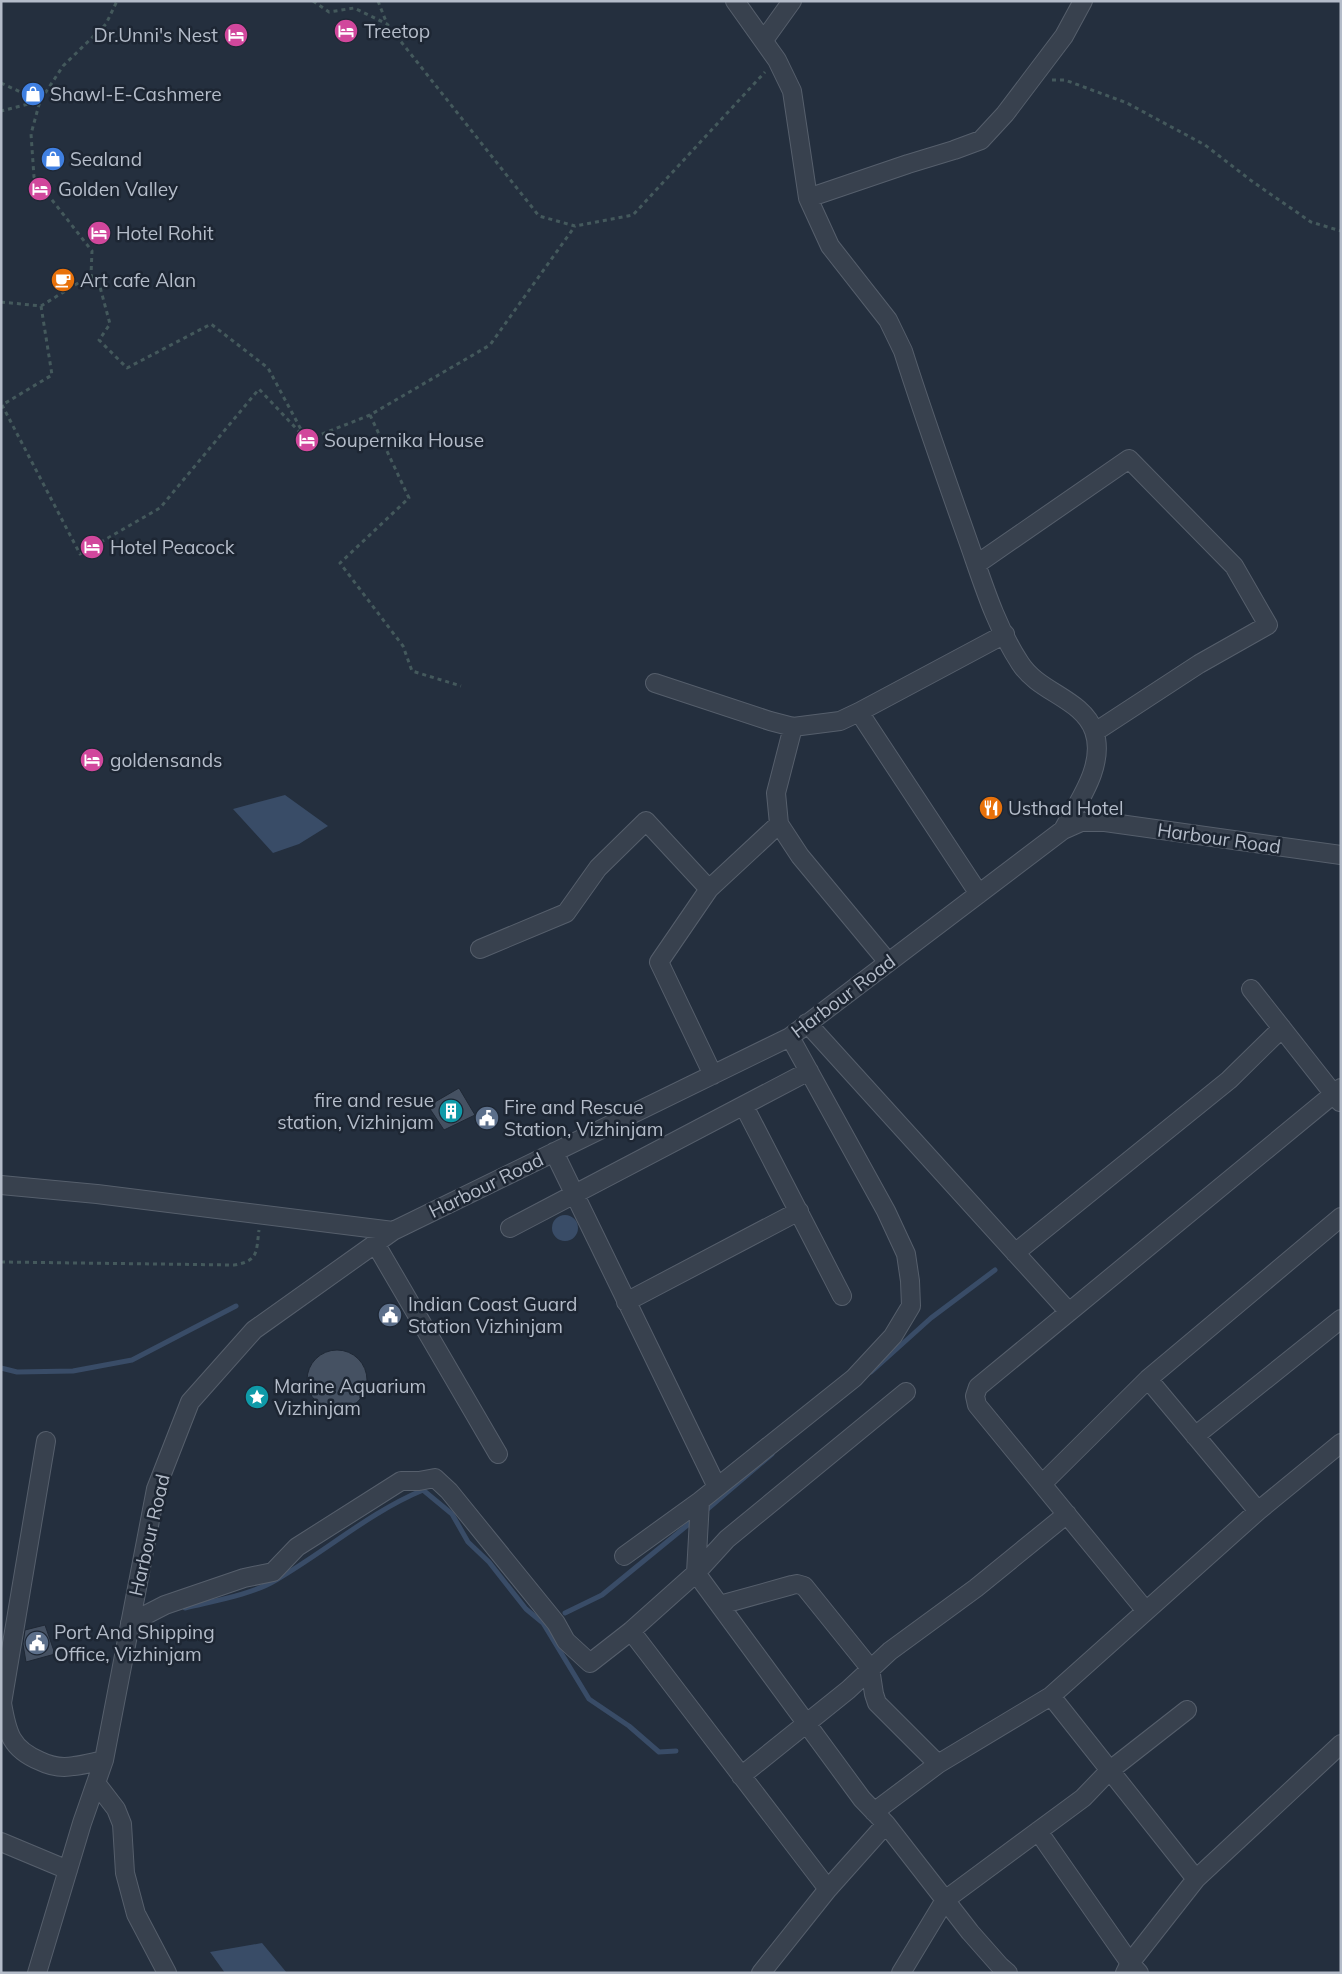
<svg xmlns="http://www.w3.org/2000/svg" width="1342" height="1974" viewBox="0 0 1342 1974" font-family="Mulish,sans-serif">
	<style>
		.water { fill: #394c67 }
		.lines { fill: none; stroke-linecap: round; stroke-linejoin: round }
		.stream { stroke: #394c67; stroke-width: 5 }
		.building { fill: #455162; stroke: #1f2835 }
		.minor-casing { stroke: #565f6c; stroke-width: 20 }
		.path { stroke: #44595c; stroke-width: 3; stroke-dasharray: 4 4; stroke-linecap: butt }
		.minor { stroke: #38414e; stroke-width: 18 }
		.labels { text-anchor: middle; stroke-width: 5; stroke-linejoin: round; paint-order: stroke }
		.poi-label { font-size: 19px; fill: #b4bcc9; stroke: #1d2633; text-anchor: start }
		.street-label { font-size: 19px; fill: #b4bcc9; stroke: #1d2633 }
	</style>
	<rect width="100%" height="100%" fill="#242f3e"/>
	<path class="water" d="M 285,795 L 328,826 L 299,844 L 273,853 L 233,809 Z
		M552 1228a13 13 0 1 1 26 0a13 13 0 1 1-26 0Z
		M 262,1943 L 287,1973 L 225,1973 L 210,1952 Z"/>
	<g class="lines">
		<path class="stream" d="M 1,1368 L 17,1372 L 73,1371 L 132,1360 L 236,1306
			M 871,1372 L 931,1318 L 995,1270
			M 704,1512 L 772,1454
			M 185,1608 C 213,1601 251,1595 276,1580 C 326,1551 370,1512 423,1490 L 452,1514 L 468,1542 L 489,1562 L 526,1609 L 543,1623 L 589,1699 L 629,1726 L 659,1752 L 676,1751
			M 565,1613 L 602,1595 L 695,1519"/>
	</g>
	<path class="building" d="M 459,1088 L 475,1115 L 444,1130 L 428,1106 Z
		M307 1380a30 30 0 1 1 60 0a30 30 0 1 1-60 0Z
		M 45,1625 L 55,1654 L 26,1662 L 23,1644 L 25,1630 Z"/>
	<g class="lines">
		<g class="minor-casing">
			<path id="minor" d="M 735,1 L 777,60 L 792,91 L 808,198 L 830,246 L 888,320 L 903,351 C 923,414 945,476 967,538 C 982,580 995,625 1020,663 C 1039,693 1082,698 1094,731 C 1106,765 1078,802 1063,830
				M 764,40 L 792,1
				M 808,198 L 908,164 L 954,150 L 981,140 L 1005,114 L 1064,36 L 1083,1
				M 977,564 L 1129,459 L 1234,566 L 1268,625 L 1199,664 L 1095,732
				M 655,683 L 770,721 L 793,727 L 840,721 L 859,712 L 1005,634
				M 859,712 L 979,894
				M 793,727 L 776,793 L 779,824 L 800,856 L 888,962
				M 480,949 L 566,913 L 598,868 L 646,821 L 709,889
				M 1251,989 L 1340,1102
				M 807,1023 L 1069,1312
				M 713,1075 L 659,962 L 709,889 L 779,824
				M 744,1106 L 842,1296
				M 554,1152 L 717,1487
				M 1,1185 L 97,1194 L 393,1231
				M 510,1228 L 809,1071
				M 375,1243 L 498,1454
				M 1015,1253 L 1229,1080 L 1282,1028
				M 626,1302 L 799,1211
				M 1148,1379 L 1258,1511
				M 1195,1436 L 1341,1319
				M 46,1441 L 2,1703 C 7,1733 11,1749 40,1761 C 50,1766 63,1768 74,1766 C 84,1765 94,1762 104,1760
				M 1042,1484 L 1148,1379 L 1341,1217
				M 700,1501 L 696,1573 L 862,1799 L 886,1824 L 970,1932 L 1000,1966 L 1008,1973
				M 624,1556 L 700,1501 L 854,1378 L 893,1336 L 911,1306 L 910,1281 L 906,1254 L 886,1211 L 790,1037
				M 720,1605 L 792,1585 L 797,1584 L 804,1586 L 870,1668 L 874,1694 L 877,1703 L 938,1764
				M 1146,1611 L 977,1405 L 975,1396 L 978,1387 L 1341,1088
				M 130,1623 L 165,1605 L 244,1578 L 273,1572 L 297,1547 L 401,1481 L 419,1481 L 435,1478 L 449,1491 L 556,1623 L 566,1641 L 590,1663 L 631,1631 L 696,1573 L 727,1539 L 906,1392
				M 631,1631 L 828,1889
				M 741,1776 L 848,1690 L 890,1651 L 976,1588 L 1067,1514
				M 96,1783 L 116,1809 L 122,1824 L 125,1873 L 136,1914 L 167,1973
				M 874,1812 L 938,1764 L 1051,1696
				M 1038,1831 L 1130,1963 L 1139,1973
				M 1,1842 L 68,1870
				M 1196,1879 L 1051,1696 L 1258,1511 L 1341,1443
				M 37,1973 L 82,1823 L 104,1760 L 156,1489 L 190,1402 L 254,1330 L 393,1231 L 790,1037 L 1063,830 L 1081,822 L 1105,822 L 1341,855
				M 761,1973 L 828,1889 L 886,1824
				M 901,1973 L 945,1900 L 1083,1798 L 1109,1771 L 1187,1710
				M 1125,1973 L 1130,1963 L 1196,1879 L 1341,1744"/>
		</g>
		<path class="path" d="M 313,1 L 329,12 L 354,8 L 387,24 L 539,216 L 575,226 L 633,215 L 765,72
			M 378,1 L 387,24
			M 1052,80 L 1065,80 L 1127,103 L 1151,116 L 1205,145 L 1253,182 L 1311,222 L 1341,231
			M 1,83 L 40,101 L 1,111
			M 91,275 L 100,287 L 110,324 L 99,340 L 127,368 L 211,324 L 268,368 L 304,435
			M 1,302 L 41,306 L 91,275 L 92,251 L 34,177 L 31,134 L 40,101 L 63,66 L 106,24 L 117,1
			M 41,306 L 52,375 L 2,405 L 80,554 L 160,508 L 259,389 L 307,440
			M 370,415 L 409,498 L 340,563 L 403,646 L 412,671 L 461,686
			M 307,440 L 370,415 L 490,345 L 575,226
			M 1,1262 L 234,1265 C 259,1261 256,1252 259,1230"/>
		<use href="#minor" class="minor"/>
	</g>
	<defs>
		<g id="hotel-disc" transform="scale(1.25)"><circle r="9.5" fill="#d1479c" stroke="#1d2633"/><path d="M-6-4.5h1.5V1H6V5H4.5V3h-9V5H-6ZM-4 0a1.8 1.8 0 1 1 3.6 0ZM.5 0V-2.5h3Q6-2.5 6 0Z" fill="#fff"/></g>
		<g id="shop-disc" transform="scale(1.25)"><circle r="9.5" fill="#3f7fe0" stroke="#1d2633"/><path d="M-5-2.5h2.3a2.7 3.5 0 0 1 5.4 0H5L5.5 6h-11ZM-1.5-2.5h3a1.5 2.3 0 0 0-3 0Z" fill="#fff"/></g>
		<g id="cafe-disc" transform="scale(1.25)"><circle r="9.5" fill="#e8710a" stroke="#1d2633"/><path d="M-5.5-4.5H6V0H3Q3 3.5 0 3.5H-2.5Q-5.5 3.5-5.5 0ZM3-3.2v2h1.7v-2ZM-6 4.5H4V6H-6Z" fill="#fff"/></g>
		<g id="restaurant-disc" transform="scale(1.25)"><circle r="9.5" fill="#e8710a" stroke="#1d2633"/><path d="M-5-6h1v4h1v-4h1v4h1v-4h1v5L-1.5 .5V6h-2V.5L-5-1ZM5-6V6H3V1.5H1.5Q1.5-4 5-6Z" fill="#fff"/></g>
		<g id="building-disc" transform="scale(1.25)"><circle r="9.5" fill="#0f9aa8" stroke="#1d2633"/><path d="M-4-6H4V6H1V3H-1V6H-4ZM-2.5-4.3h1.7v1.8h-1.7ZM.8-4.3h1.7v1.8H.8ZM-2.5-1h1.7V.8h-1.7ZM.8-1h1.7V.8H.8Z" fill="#fff"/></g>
		<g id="civic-disc" transform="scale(1.25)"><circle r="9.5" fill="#5c6f8a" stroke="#1d2633"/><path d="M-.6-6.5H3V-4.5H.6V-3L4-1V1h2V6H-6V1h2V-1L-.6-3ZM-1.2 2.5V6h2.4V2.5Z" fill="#fff"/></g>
		<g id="sight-disc" transform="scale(1.25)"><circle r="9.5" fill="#0f9aa8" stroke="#1d2633"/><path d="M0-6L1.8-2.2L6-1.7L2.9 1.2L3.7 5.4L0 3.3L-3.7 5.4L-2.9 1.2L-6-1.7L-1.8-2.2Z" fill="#fff"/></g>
	</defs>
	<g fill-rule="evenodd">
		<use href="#hotel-disc" x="346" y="31"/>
		<use href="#hotel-disc" x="236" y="35"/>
		<use href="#shop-disc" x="33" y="94"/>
		<use href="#shop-disc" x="53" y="159"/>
		<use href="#hotel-disc" x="40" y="189"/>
		<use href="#hotel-disc" x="99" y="233"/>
		<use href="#cafe-disc" x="63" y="280"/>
		<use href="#hotel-disc" x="307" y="440"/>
		<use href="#hotel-disc" x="92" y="547"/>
		<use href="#hotel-disc" x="92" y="760"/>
		<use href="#restaurant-disc" x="991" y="808"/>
		<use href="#building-disc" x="451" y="1111"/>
		<use href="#civic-disc" x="487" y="1118"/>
		<use href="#civic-disc" x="390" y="1315"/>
		<use href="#sight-disc" x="257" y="1397"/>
		<use href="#civic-disc" x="37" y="1643"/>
	</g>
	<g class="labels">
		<g class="poi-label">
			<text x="364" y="38">Treetop</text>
			<text x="218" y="42" text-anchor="end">Dr.Unni's Nest</text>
			<text x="50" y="101">Shawl-E-Cashmere</text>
			<text x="70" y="166">Sealand</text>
			<text x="58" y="196">Golden Valley</text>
			<text x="116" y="240">Hotel Rohit</text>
			<text x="80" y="287">Art cafe Alan</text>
			<text x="324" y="447">Soupernika House</text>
			<text x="110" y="554">Hotel Peacock</text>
			<text x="110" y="767">goldensands</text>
			<text x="1008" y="815">Usthad Hotel</text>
			<text x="434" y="1107" text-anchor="end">fire and resue<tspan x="434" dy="22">station, Vizhinjam</tspan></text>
			<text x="504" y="1114">Fire and Rescue<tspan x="504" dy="22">Station, Vizhinjam</tspan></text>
			<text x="408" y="1311">Indian Coast Guard<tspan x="408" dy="22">Station Vizhinjam</tspan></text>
			<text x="274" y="1393">Marine Aquarium<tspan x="274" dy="22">Vizhinjam</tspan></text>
			<text x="54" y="1639">Port And Shipping<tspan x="54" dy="22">Office, Vizhinjam</tspan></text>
		</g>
		<g class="street-label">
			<text transform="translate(1219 838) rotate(8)" y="7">Harbour Road</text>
			<text transform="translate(843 996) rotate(-37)" y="7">Harbour Road</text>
			<text transform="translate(486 1185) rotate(-26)" y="7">Harbour Road</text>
			<text transform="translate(149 1535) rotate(-77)" y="7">Harbour Road</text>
		</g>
	</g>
	<rect width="1342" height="1974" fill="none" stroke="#b4bcc9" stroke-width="5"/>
</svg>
